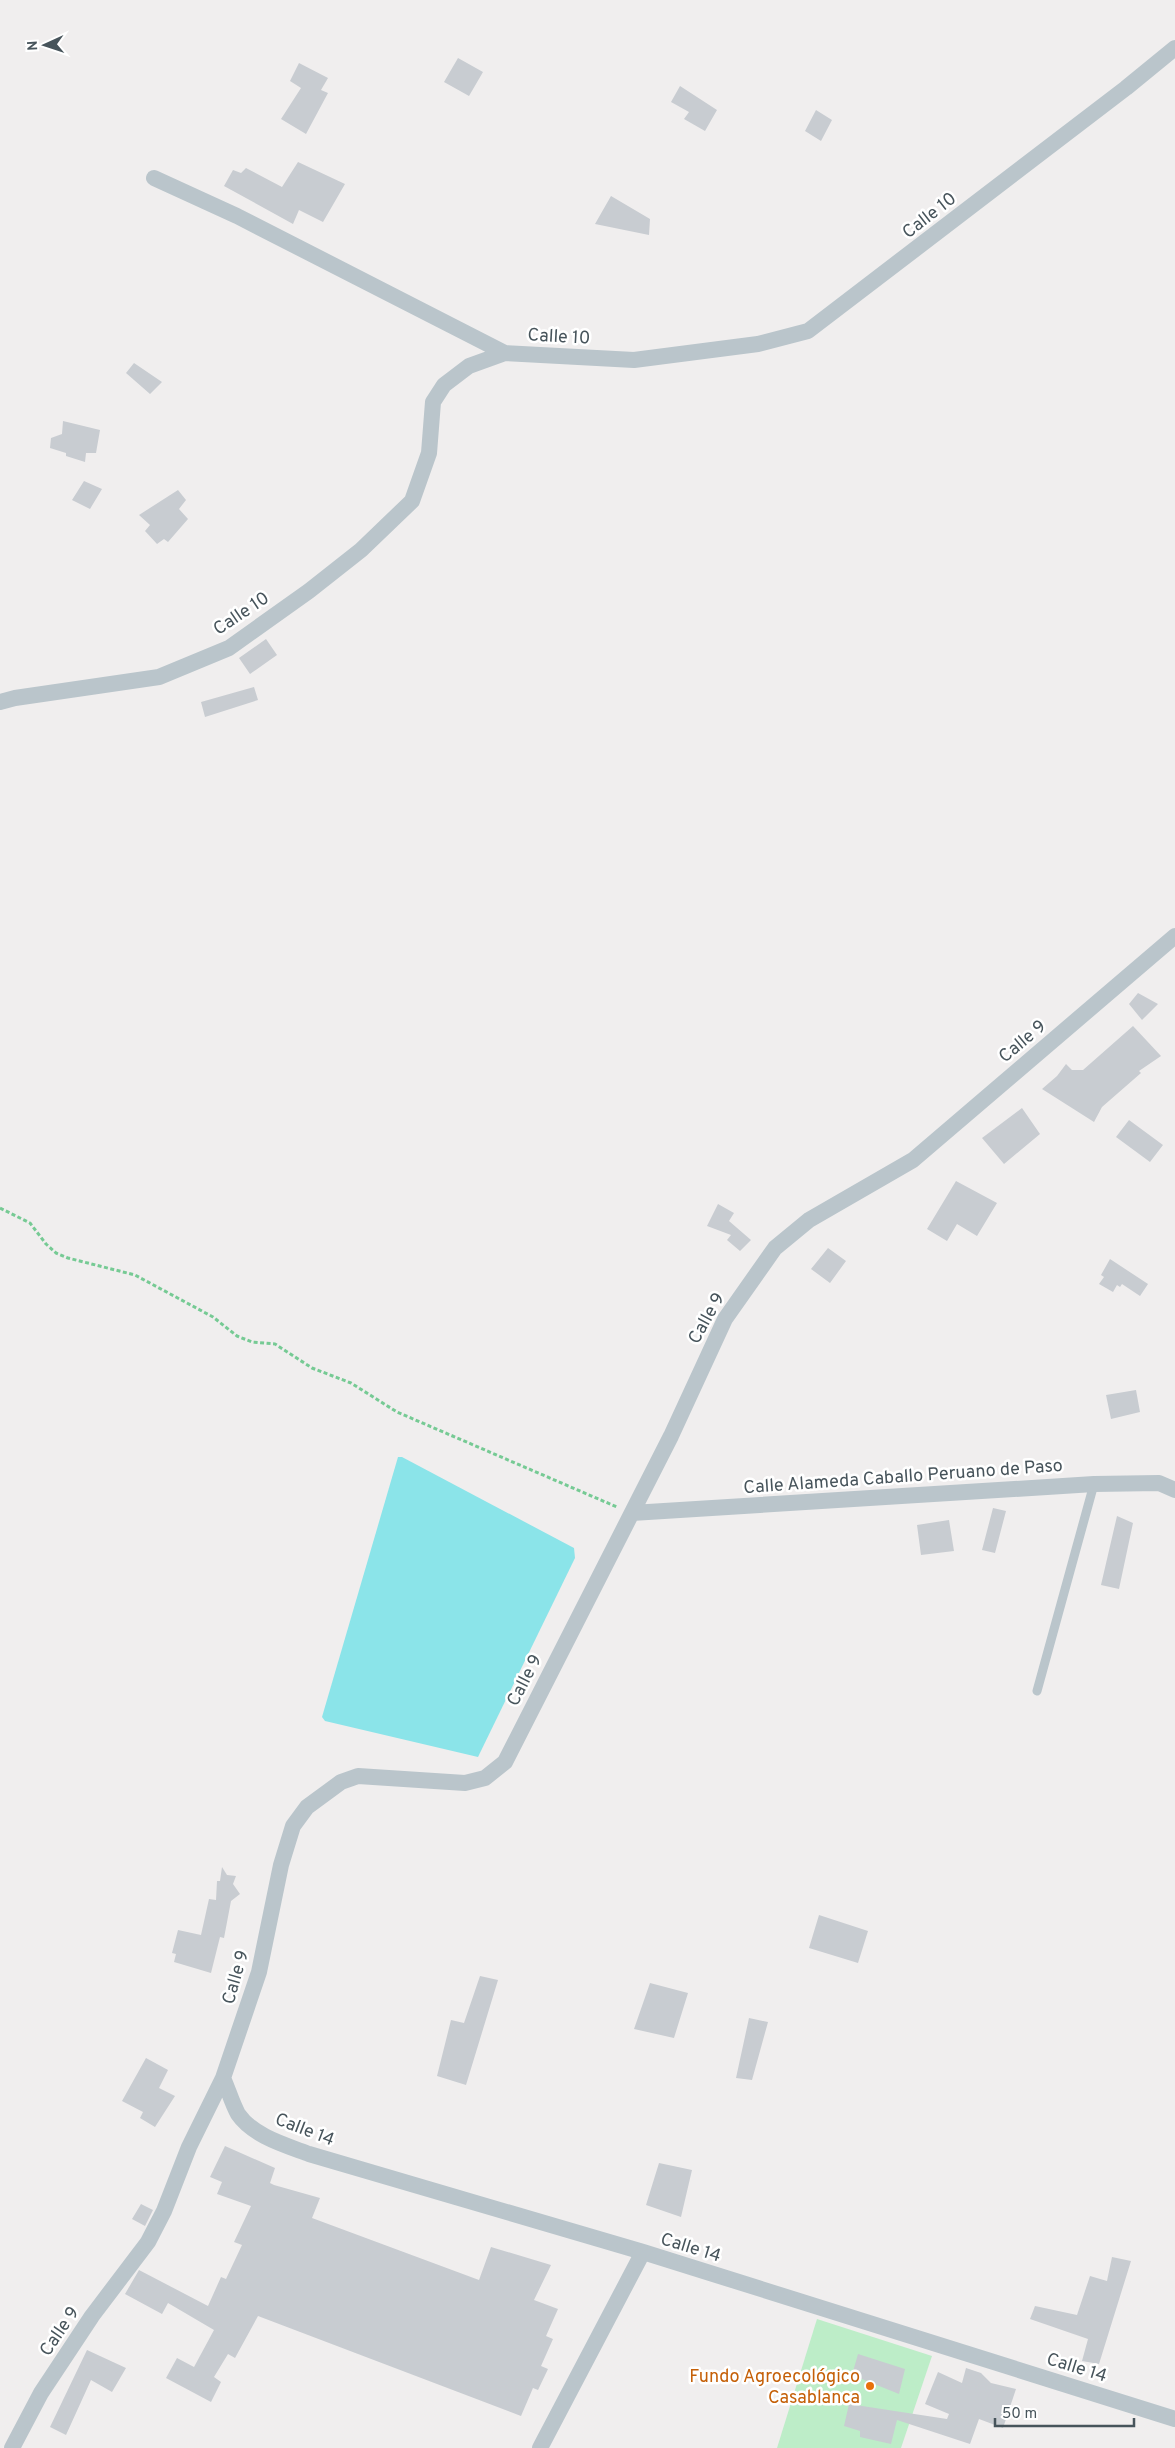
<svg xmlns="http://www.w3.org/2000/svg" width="1175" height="2448" viewBox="0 0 1175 2448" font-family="Overpass,sans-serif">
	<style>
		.green { fill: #bdedc8 }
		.water { fill: #8be4e9 }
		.building { fill: #c8ccd1 }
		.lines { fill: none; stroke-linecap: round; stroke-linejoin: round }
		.path { stroke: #76ca94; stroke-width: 3; stroke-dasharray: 4 2.5; stroke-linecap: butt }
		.service { stroke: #bac5cb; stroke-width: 9 }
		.minor { stroke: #bac5cb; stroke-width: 16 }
		.food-dot { fill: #e8710a; stroke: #fff; stroke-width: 2 }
		.labels { text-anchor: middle; stroke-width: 5; stroke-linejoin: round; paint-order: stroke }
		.street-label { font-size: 18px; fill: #47545b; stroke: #fff }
		.food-label { font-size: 18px; fill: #c56008; stroke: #fff; text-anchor: end }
	</style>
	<rect width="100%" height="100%" fill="#f0eeee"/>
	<path class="green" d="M 817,2319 L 932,2356 L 901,2448 L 777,2448 Z"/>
	<path class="water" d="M 398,1457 L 402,1457 L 574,1548 L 575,1558 L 478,1757 L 325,1721 L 322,1717 Z"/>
	<path class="building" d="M 458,58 L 483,72 L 469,96 L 444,82 Z
		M 299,63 L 328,78 L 321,90 L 328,93 L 306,134 L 281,119 L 301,88 L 290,81 Z
		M 680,86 L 717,110 L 705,131 L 684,119 L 689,112 L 671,102 Z
		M 816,110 L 832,120 L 821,141 L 805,131 Z
		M 298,162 L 345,184 L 323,222 L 299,210 L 293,224 L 224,186 L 233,170 L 241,173 L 246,168 L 282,187 Z
		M 611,196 L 650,219 L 649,235 L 595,224 Z
		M 134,363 L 162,382 L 150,394 L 126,373 Z
		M 63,421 L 100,430 L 96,453 L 86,453 L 85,462 L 66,456 L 66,453 L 50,448 L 51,438 L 62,434 Z
		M 84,481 L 102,489 L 90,509 L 72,500 Z
		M 178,490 L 186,500 L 179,509 L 188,519 L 168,542 L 164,539 L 157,544 L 145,531 L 150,525 L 139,515 Z
		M 266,639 L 277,655 L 250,674 L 239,658 Z
		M 254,687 L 258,700 L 205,717 L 201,702 Z
		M 1138,993 L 1158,1004 L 1142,1020 L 1129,1004 Z
		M 1133,1026 L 1161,1056 L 1139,1071 L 1141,1073 L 1102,1107 L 1094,1122 L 1042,1089 L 1057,1076 L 1066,1064 L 1072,1070 L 1083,1070 Z
		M 1022,1108 L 1040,1134 L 1004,1164 L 982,1138 Z
		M 1129,1120 L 1163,1145 L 1150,1162 L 1116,1137 Z
		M 956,1181 L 997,1203 L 977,1236 L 957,1224 L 947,1241 L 927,1229 Z
		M 718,1204 L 734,1213 L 729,1221 L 751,1240 L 740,1251 L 727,1240 L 731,1235 L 707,1226 Z
		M 828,1248 L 846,1261 L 830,1283 L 811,1269 Z
		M 1110,1259 L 1148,1284 L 1140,1296 L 1122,1284 L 1120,1287 L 1117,1285 L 1113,1292 L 1099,1284 L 1104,1277 L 1101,1275 Z
		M 1136,1390 L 1140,1412 L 1111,1419 L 1106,1395 Z
		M 993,1508 L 1006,1511 L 995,1553 L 982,1550 Z
		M 1117,1516 L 1133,1523 L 1119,1589 L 1101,1585 Z
		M 949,1520 L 954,1551 L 921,1555 L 917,1525 Z
		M 222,1867 L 227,1875 L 236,1876 L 233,1884 L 240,1894 L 231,1901 L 224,1938 L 220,1937 L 211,1973 L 174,1962 L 176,1954 L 172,1953 L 178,1930 L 201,1935 L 209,1899 L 216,1900 L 217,1881 L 220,1881 Z
		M 819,1915 L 868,1931 L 858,1963 L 809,1948 Z
		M 480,1976 L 498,1980 L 466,2085 L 437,2076 L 451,2020 L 464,2023 Z
		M 650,1983 L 688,1993 L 674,2038 L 634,2029 Z
		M 749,2018 L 768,2022 L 752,2080 L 736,2078 Z
		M 146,2058 L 168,2070 L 159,2088 L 175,2096 L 155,2127 L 140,2118 L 143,2112 L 122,2101 Z
		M 225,2146 L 275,2168 L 270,2183 L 274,2185 L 320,2198 L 312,2218 L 479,2280 L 491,2247 L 551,2265 L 534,2300 L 558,2309 L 546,2336 L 553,2339 L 541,2366 L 548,2369 L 538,2390 L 533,2388 L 521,2416 L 258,2316 L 235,2358 L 228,2354 L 214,2377 L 221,2382 L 211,2402 L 166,2378 L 177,2358 L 194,2367 L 214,2330 L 168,2303 L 162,2314 L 125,2294 L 139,2270 L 208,2306 L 221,2277 L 226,2279 L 242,2245 L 234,2242 L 251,2206 L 217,2194 L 222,2182 L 210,2177 Z
		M 659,2163 L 692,2170 L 681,2217 L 646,2205 Z
		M 141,2204 L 153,2210 L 145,2226 L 132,2219 Z
		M 1112,2257 L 1131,2261 L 1099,2364 L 1082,2361 L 1088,2339 L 1030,2319 L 1035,2306 L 1077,2315 L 1090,2276 L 1107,2281 Z
		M 87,2350 L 126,2368 L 112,2392 L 91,2380 L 66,2435 L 50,2427 Z
		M 858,2354 L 905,2369 L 899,2394 L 852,2375 Z
		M 966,2368 L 981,2373 L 991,2383 L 1016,2389 L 1003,2428 L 979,2419 L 970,2444 L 897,2420 L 891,2444 L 860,2437 L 860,2431 L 844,2426 L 849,2404 L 947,2419 L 949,2414 L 925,2404 L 938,2372 L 962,2383 Z"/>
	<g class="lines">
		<path class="path" d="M 0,1208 L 30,1223 L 46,1244 L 56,1253 L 68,1258 L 135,1275 L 213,1317 L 237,1336 L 252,1342 L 275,1344 L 312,1368 L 351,1383 L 397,1412 L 617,1507"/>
		<path class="service" d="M 1037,1691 L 1094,1484"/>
		<path class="minor" d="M 154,178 L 237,216 L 505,353
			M 0,702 L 15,698 L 159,677 L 229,648 L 309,591 L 361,550 L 412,501 L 429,453 L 433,402 L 444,385 L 469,366 L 505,353 L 634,360 L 758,344 L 808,331 L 1126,88 L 1175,48
			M 632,1513 L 1094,1484 L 1159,1483 L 1175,1490
			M 223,2078 C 228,2089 232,2103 238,2114 C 253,2136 285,2145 309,2154 L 643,2252 L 1175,2419
			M 12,2448 L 41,2393 L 92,2316 L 148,2242 L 164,2211 L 189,2147 L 223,2078 L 259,1972 L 281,1865 L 293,1826 L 307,1807 L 341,1782 L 358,1776 L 465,1783 L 485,1778 L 505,1762 L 671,1436 L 725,1319 L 775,1248 L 809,1220 L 913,1160 L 1175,936
			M 540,2448 L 643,2252"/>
	</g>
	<circle class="food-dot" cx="870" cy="2386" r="5"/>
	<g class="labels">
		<g class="street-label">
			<text transform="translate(929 215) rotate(-38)" y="6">Calle 10</text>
			<text transform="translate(559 336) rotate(3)" y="6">Calle 10</text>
			<text transform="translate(241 613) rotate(-34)" y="6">Calle 10</text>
			<text transform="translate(1022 1041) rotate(-40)" y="6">Calle 9</text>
			<text transform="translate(706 1318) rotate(-61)" y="6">Calle 9</text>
			<text transform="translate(903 1476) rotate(-4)" y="6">Calle Alameda Caballo Peruano de Paso</text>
			<text transform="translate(524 1680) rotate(-63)" y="6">Calle 9</text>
			<text transform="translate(235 1977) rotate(-74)" y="6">Calle 9</text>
			<text transform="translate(305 2129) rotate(21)" y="6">Calle 14</text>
			<text transform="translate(691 2247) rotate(17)" y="6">Calle 14</text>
			<text transform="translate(59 2331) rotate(-56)" y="6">Calle 9</text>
			<text transform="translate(1077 2367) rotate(17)" y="6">Calle 14</text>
		</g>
		<g class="food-label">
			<text x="860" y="2382">Fundo Agroecológico<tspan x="860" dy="21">Casablanca</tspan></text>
		</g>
	</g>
	<g transform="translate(45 45) rotate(267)" stroke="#ffffff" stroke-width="4" paint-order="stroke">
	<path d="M0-4L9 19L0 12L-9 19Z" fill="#47545b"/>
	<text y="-8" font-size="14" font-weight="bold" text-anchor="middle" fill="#47545b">N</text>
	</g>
	<path d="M995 2418v8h139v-8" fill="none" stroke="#47545b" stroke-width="2.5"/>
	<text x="1002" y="2418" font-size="15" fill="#47545b" stroke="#ffffff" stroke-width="4" paint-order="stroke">50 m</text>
</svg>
